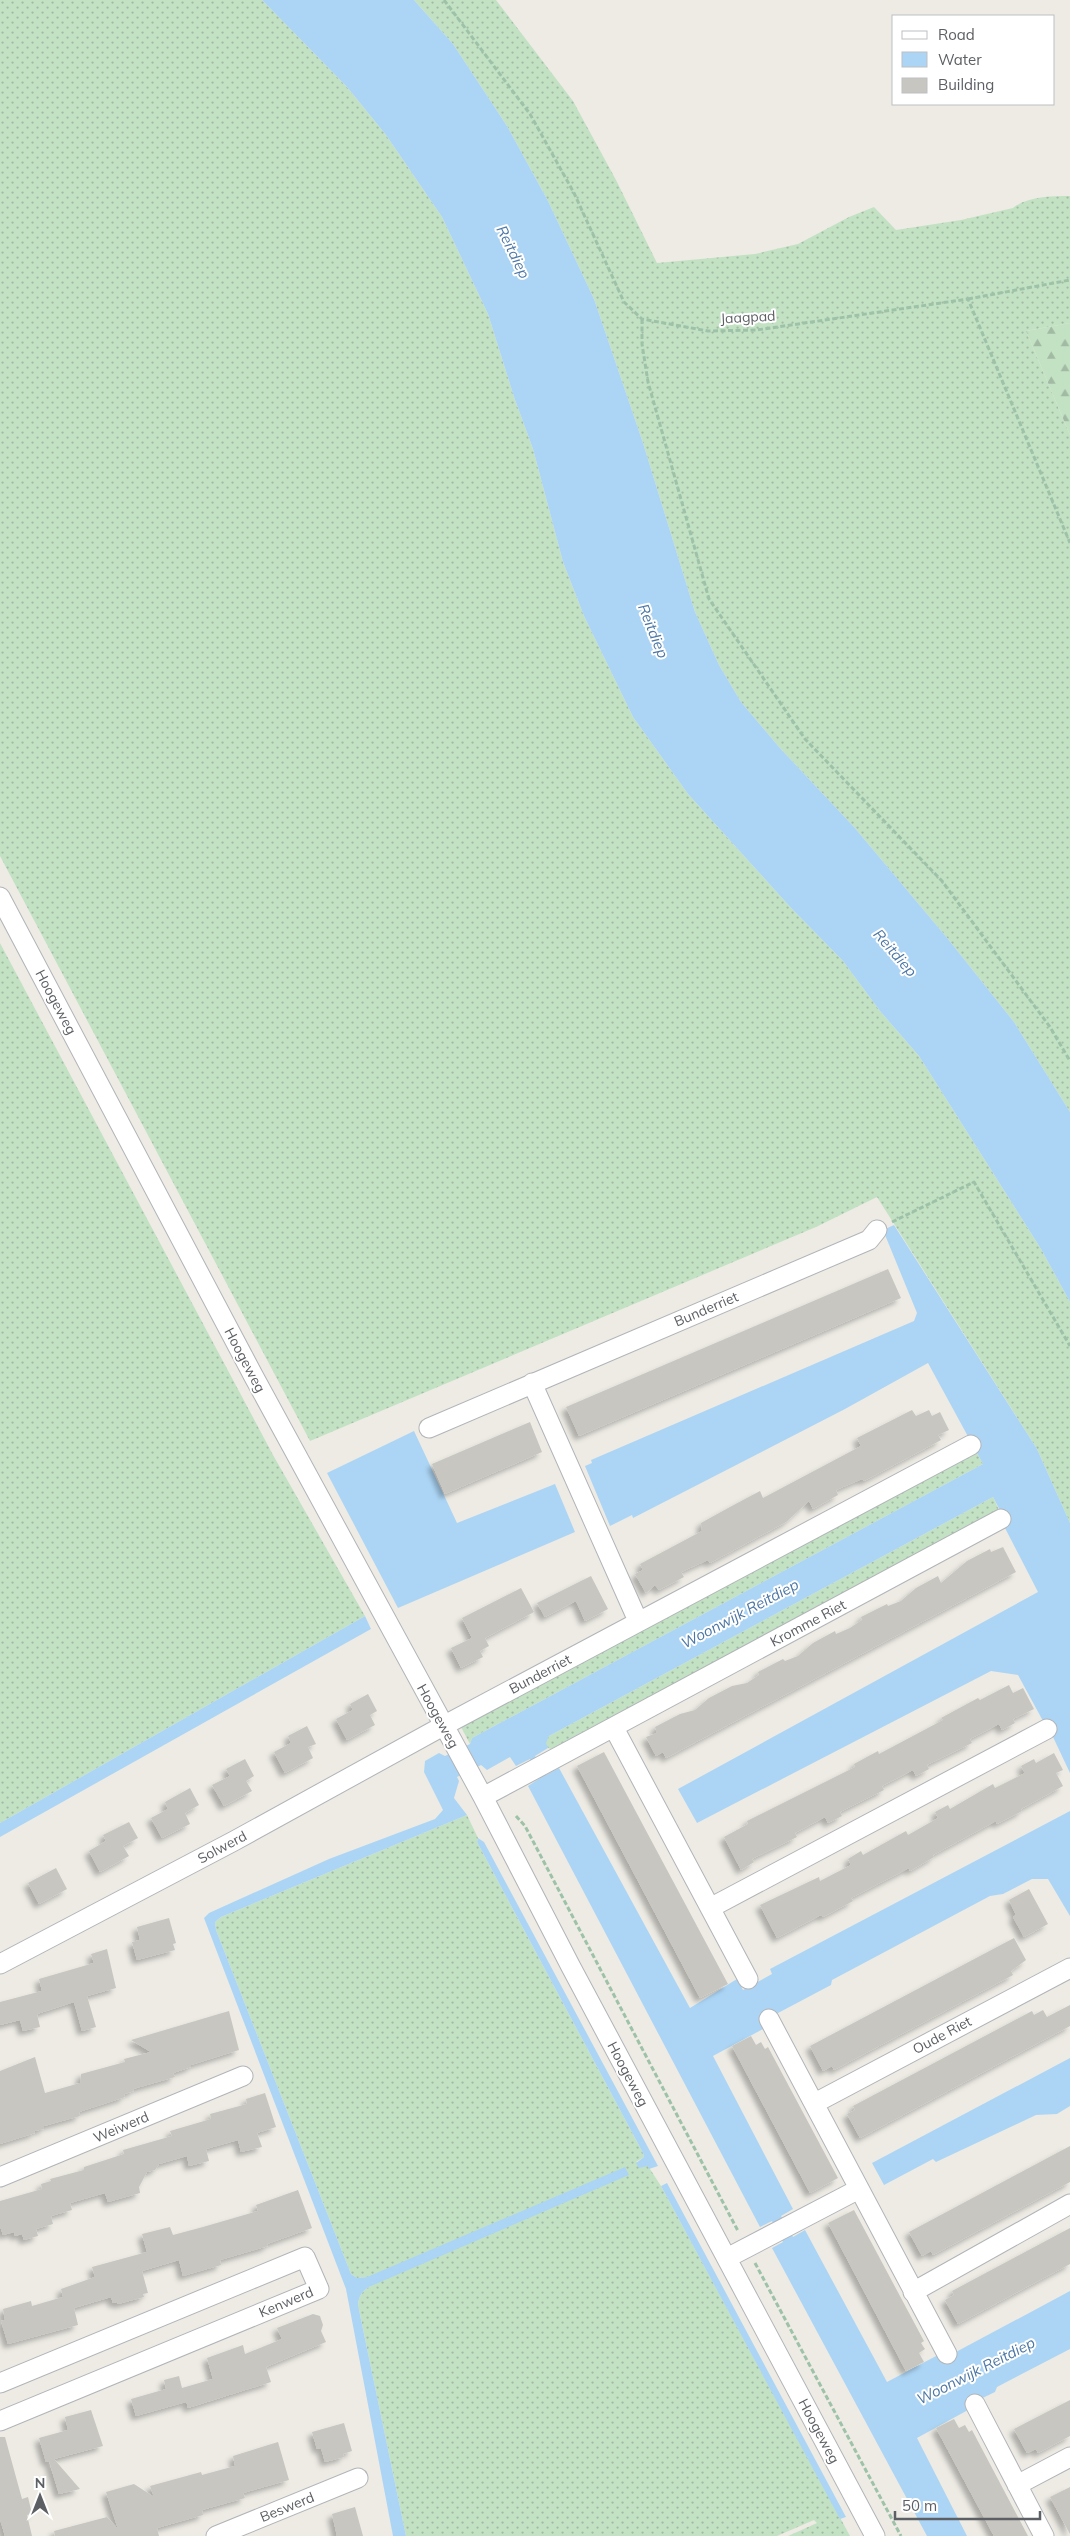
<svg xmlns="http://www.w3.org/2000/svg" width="1070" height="2536" viewBox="0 0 1070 2536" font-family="Mulish,sans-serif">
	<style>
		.grass { fill: url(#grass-dots) }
		.forest { fill: url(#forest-firs) }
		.water { fill: #acd5f5 }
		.building { fill: #c8c6c1; filter: url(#shadow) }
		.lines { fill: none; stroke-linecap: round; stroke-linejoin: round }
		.minor-casing { stroke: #b1b4b8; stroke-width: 21 }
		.path { stroke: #9dc2a8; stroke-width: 3; stroke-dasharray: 5 2.5; stroke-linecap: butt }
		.minor { stroke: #fff; stroke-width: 19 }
		.labels { text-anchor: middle; stroke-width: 4; stroke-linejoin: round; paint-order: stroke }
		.street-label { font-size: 14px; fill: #5c5f63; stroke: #fff }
		.water-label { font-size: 15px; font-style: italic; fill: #4c77a5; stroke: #fff }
	</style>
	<defs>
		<pattern id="grass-dots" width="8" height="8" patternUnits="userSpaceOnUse" patternTransform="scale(1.25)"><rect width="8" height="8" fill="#c3e2c4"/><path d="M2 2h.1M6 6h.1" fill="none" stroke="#a2baa3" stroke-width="1.8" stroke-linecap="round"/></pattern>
		<pattern id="forest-firs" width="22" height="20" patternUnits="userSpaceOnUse" patternTransform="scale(1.25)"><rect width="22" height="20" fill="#c3e2c4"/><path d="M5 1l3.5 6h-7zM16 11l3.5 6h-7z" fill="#a2baa3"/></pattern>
		<filter id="shadow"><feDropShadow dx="-4.5" dy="4.5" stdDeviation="2.5" flood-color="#0004"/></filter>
	</defs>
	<rect width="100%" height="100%" fill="#edebe4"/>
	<path class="grass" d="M 0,0 L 262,0 L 347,87 L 386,135 L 442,217 L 488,314 L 514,397 L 533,449 L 563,562 L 584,616 L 633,717 L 688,794 L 792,909 L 843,961 L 880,1011 L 919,1056 L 1041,1249 L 1070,1302 L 1070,1523 L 1037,1449 L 877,1197 L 816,1227 L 310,1441 L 0,856 Z
		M 414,0 L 496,0 L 573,101 L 616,180 L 657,263 L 755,254 L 798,244 L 849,217 L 874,207 L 896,230 L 961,220 L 1013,208 C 1028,196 1052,196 1070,196 L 1070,323 L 1026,331 L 1070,435 L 1070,1112 L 1014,1022 L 948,939 L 854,827 L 779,747 L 741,702 L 719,665 L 695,612 L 643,443 L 594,299 L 548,201 L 507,126 L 453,44 Z
		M 0,943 L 273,1455 L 365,1616 L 0,1823 Z
		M 977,1453 L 983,1464 L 472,1738 L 470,1744 L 461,1727 Z
		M 993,1497 L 999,1510 L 551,1749 L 548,1748 L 545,1743 L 549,1736 Z
		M 467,1815 L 478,1838 L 477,1842 L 643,2153 L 644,2157 L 636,2162 L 648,2166 L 661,2186 L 850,2536 L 788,2536 L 817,2523 L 814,2520 L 777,2536 L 406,2536 L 358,2305 C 359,2295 362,2291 371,2286 L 367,2277 L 357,2278 L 351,2274 L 216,1930 L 215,1922 L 221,1917 Z"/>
	<path class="forest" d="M 1070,323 L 1070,435 L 1026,331 Z"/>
	<path class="water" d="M 262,0 L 414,0 L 453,44 L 507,126 L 548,201 L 594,299 L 643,443 L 695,612 L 719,665 L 741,702 L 779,747 L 854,827 L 948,939 L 1014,1022 L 1070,1112 L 1070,1302 L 1041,1249 L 919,1056 L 880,1011 L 843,961 L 792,909 L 688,794 L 633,717 L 584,616 L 563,562 L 533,449 L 514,397 L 488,314 L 442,217 L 386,135 L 347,87 Z
		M 894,1225 L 1037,1449 L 1070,1523 L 1070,1773 L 1045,1720 L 1043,1721 L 1018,1675 L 991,1671 L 697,1823 L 678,1789 L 1038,1592 L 1005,1528 L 1008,1526 L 993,1497 L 549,1736 L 546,1743 L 548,1748 L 535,1756 L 546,1775 L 559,1768 L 690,2008 L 737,1979 L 743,1990 L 772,1974 L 770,1969 L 1070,1811 L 1070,1916 L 1048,1879 L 1032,1879 L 1003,1894 L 990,1896 L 832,1980 L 831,1985 L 761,2022 L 763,2029 L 713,2056 L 793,2209 L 781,2216 L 793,2237 L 805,2230 L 887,2382 L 938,2355 L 941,2360 L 1070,2291 L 1070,2349 L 997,2387 L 995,2392 L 966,2406 L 968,2410 L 917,2438 L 967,2536 L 927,2536 L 772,2248 L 783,2242 L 772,2221 L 760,2227 L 528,1786 L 540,1778 L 530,1759 L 516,1766 L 510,1757 L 487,1770 L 481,1765 L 457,1777 L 459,1781 L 454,1798 L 467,1815 L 221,1917 L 215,1922 L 216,1930 L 351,2274 L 357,2278 L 367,2277 L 625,2167 L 629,2175 L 371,2286 C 362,2291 359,2295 358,2305 L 406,2536 L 393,2536 L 346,2289 L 204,1918 L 209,1913 L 329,1859 L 435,1819 L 443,1810 L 424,1772 L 425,1761 L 439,1753 L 445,1756 L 470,1744 L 472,1738 L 983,1464 L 928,1363 L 845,1409 L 633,1518 L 632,1515 L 610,1526 L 585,1466 L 592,1463 L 591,1460 L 914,1321 L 917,1313 L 883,1230 Z
		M 414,1431 L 457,1523 L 555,1484 L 575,1532 L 398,1608 L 327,1473 Z
		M 365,1616 L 371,1629 L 0,1837 L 0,1823 Z
		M 478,1838 L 484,1842 L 658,2166 L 649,2169 L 648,2166 L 639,2168 L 636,2163 L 644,2157 L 643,2153 L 477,1842 Z
		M 1070,2058 L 1070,2106 L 1057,2114 L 1036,2115 L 936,2162 L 933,2159 L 884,2185 L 872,2163 Z
		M 667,2183 L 846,2517 L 840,2519 L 661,2186 Z"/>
	<path class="building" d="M 888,1269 L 901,1298 L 579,1436 L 566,1407 Z
		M 912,1410 L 916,1416 L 929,1410 L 932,1416 L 940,1412 L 949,1430 L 938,1435 L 941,1440 L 928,1447 L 864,1481 L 862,1479 L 836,1490 L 838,1495 L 813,1509 L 809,1501 L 786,1522 L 710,1563 L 708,1560 L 681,1572 L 684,1577 L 659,1590 L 655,1585 L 646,1593 L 635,1574 L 643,1570 L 640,1564 L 702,1531 L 701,1523 L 730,1507 L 760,1491 L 763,1498 L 861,1446 L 857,1438 Z
		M 530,1422 L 542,1452 L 445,1494 L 432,1464 Z
		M 1003,1547 L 1016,1572 L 666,1758 L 663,1752 L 656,1756 L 646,1737 L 657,1733 L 655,1727 L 680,1714 L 695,1710 L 709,1698 L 732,1686 L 747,1683 L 759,1675 L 758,1672 L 783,1659 L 785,1661 L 798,1656 L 813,1643 L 835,1631 L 836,1634 L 850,1628 L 862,1620 L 861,1617 L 887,1604 L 888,1606 L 901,1601 L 916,1588 L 938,1576 L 941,1583 L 967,1561 L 990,1549 L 991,1552 Z
		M 591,1576 L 608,1609 L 585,1621 L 576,1601 L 545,1617 L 537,1603 Z
		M 521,1588 L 534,1612 L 485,1638 L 489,1646 L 480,1651 L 483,1657 L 461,1668 L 451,1648 L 472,1638 L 462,1618 Z
		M 1009,1685 L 1013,1693 L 1023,1688 L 1034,1709 L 1013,1719 L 1015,1723 L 1002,1730 L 999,1724 L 970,1739 L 972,1743 L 927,1765 L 929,1769 L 916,1776 L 913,1770 L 882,1786 L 884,1790 L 840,1812 L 842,1816 L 828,1823 L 825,1817 L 795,1833 L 797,1837 L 752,1859 L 754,1862 L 741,1870 L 724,1837 L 748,1824 L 747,1821 L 855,1767 L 854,1764 L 878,1751 L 879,1754 L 943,1720 L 941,1718 L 978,1698 L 980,1700 Z
		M 368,1694 L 377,1711 L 370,1715 L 375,1725 L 347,1740 L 336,1719 L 353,1710 L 350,1704 Z
		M 307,1726 L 316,1744 L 308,1747 L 313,1758 L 285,1773 L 274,1752 L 291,1743 L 288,1736 Z
		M 604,1752 L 728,1984 L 700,1998 L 577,1766 Z
		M 1054,1753 L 1063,1770 L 1056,1773 L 1063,1786 L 1021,1809 L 1022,1811 L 997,1824 L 996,1821 L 933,1855 L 934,1857 L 910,1871 L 909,1868 L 851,1898 L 853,1901 L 823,1917 L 821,1915 L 777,1938 L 760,1905 L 819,1877 L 820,1881 L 851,1865 L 848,1859 L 861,1851 L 863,1855 L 906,1831 L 908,1835 L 938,1818 L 935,1812 L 948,1805 L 950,1809 L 993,1784 L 995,1788 L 1025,1773 L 1021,1766 L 1034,1759 L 1036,1763 Z
		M 245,1759 L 254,1776 L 246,1781 L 252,1791 L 224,1806 L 212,1785 L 230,1776 L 226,1769 Z
		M 190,1788 L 199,1805 L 185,1813 L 190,1824 L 162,1838 L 151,1818 L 168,1809 L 165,1802 Z
		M 129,1822 L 138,1838 L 123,1846 L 129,1856 L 100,1872 L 89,1851 L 106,1841 L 103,1835 Z
		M 56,1868 L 67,1889 L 39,1904 L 28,1883 Z
		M 1029,1889 L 1048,1924 L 1024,1937 L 1013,1917 L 1016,1915 L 1009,1900 Z
		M 169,1918 L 176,1943 L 173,1944 L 175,1950 L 137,1960 L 132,1942 L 140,1940 L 137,1927 Z
		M 1014,1938 L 1026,1960 L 1011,1971 L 1013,1975 L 834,2070 L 832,2066 L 823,2071 L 810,2046 Z
		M 107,1949 L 116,1988 L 87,1996 L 96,2027 L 82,2031 L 74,2002 L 37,2014 L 40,2027 L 23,2031 L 20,2020 L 0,2025 L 0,2002 L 42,1991 L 39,1979 L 94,1963 L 91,1954 Z
		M 1070,2005 L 1070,2026 L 860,2138 L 847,2114 L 855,2110 L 853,2106 L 1032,2011 L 1034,2015 L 1043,2010 L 1047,2017 Z
		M 229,2011 L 239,2050 L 191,2065 L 191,2067 L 173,2073 L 175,2077 L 133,2089 L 134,2091 L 124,2094 L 125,2097 L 79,2112 L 80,2116 L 44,2126 L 44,2129 L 34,2131 L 35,2133 L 0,2144 L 0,2071 L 35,2057 L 45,2093 L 80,2083 L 81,2074 L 125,2062 L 124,2059 L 151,2052 L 131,2040 Z
		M 751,2036 L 756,2045 L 761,2042 L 765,2049 L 768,2047 L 838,2178 L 810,2193 L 732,2046 Z
		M 265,2093 L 276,2127 L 257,2133 L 262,2147 L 241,2152 L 238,2140 L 206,2149 L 209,2161 L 189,2166 L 187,2156 L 159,2164 L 155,2170 L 147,2172 L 139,2187 L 140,2193 L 108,2202 L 105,2193 L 70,2203 L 72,2210 L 51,2216 L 53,2224 L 36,2229 L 38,2236 L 24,2240 L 22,2234 L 15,2236 L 14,2232 L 3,2235 L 0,2226 L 0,2201 L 42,2189 L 41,2184 L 51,2181 L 50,2179 L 84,2170 L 84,2167 L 124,2154 L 123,2150 L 172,2136 L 170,2131 L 211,2119 L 210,2114 L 247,2104 L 246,2099 Z
		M 1070,2146 L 1070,2182 L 933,2255 L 931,2251 L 922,2256 L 909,2232 Z
		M 298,2190 L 312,2228 L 267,2244 L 268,2246 L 220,2260 L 221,2265 L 183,2276 L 179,2260 L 142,2271 L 148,2293 L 143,2294 L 144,2297 L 118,2304 L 117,2302 L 113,2303 L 111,2297 L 74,2308 L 78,2325 L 8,2344 L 1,2321 L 5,2320 L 3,2309 L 31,2301 L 32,2306 L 63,2297 L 61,2289 L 95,2277 L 92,2267 L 147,2252 L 142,2234 L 170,2227 L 173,2235 L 203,2227 L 258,2211 L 256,2205 Z
		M 854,2210 L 924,2341 L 921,2343 L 925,2349 L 919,2353 L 924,2362 L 906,2371 L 828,2223 Z
		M 1070,2228 L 1070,2264 L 958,2324 L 945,2300 L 954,2295 L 952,2291 Z
		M 313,2314 L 320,2316 L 323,2325 L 321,2331 L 326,2342 L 266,2367 L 271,2382 L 188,2408 L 183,2389 L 186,2402 L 136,2416 L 131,2399 L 166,2389 L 164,2380 L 179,2376 L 182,2388 L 213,2379 L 207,2358 L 243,2345 L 245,2354 L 282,2339 L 277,2328 Z
		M 1070,2400 L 1070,2436 L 1038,2453 L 1036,2449 L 1027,2453 L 1014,2429 Z
		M 91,2410 L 103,2446 L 54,2459 L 80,2489 L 59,2494 L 49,2461 L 46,2462 L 39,2438 L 68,2430 L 65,2417 Z
		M 954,2419 L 959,2428 L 965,2425 L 969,2432 L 972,2430 L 1028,2536 L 994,2536 L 936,2428 Z
		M 344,2423 L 352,2451 L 343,2454 L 344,2457 L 325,2462 L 321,2448 L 317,2449 L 312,2432 Z
		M 0,2437 L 5,2437 L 22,2499 L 28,2497 L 32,2514 L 27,2515 L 32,2536 L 5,2536 L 0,2519 Z
		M 278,2442 L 289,2480 L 243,2493 L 245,2498 L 202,2510 L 203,2515 L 157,2528 L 159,2536 L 55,2536 L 54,2531 L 107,2517 L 118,2529 L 106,2492 L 134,2484 L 154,2497 L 150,2486 L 201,2472 L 202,2475 L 235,2466 L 233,2456 Z
		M 1070,2487 L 1070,2534 L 1050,2497 Z
		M 355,2507 L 363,2536 L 337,2536 L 332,2514 Z"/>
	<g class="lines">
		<g class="minor-casing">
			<path id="minor" d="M 0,897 L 254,1377 L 483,1797 L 571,1967 L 875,2536
				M 532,1383 L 638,1621
				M 429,1428 L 869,1240 L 877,1230
				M 614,1728 L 748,1979
				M 483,1797 L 1001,1519
				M 710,1908 L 1047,1729
				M 0,1964 L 234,1841 L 443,1726 L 971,1445
				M 769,2019 L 947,2354
				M 815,2103 L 1070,1968
				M 0,2177 L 243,2076
				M 727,2258 L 859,2189
				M 913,2292 L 1070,2204
				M 0,2383 L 305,2257 L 319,2289 L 0,2421
				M 975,2404 L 1044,2536
				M 1017,2485 L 1070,2457
				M 216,2536 L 358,2478"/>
		</g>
		<path class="path" d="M 444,0 L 530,114 L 574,193 L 624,302 L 642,319 L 708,331 L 757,330 L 968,299 L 1070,543
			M 968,299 L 1070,280
			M 642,319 L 642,344 L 648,382 L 709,599 L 805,739 L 942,881 L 1050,1027 L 1070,1061
			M 892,1222 L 974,1182 L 1070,1346
			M 516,1816 L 525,1826 L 738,2231
			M 755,2263 L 901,2536"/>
		<use href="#minor" class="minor"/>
	</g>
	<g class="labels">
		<g class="street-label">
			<text transform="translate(748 317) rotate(-3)" y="5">Jaagpad</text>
			<text transform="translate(56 1002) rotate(62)" y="5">Hoogeweg</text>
			<text transform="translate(706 1309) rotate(-23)" y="5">Bunderriet</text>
			<text transform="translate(245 1360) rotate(62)" y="5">Hoogeweg</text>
			<text transform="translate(808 1623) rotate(-28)" y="5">Kromme Riet</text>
			<text transform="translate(540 1674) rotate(-28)" y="5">Bunderriet</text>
			<text transform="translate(438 1716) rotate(61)" y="5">Hoogeweg</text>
			<text transform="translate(222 1847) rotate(-28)" y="5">Solwerd</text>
			<text transform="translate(942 2035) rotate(-28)" y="5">Oude Riet</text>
			<text transform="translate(628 2074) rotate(62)" y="5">Hoogeweg</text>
			<text transform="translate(121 2127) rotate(-23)" y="5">Weiwerd</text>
			<text transform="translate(286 2302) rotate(-23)" y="5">Kenwerd</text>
			<text transform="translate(819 2431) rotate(62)" y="5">Hoogeweg</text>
			<text transform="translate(287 2507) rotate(-22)" y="5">Beswerd</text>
		</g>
		<g class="water-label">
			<text transform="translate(513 252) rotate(64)" y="5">Reitdiep</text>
			<text transform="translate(653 631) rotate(68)" y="5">Reitdiep</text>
			<text transform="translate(895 953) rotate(49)" y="5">Reitdiep</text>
			<text transform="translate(740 1614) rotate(-28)" y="5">Woonwijk Reitdiep</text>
			<text transform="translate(976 2371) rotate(-27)" y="5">Woonwijk Reitdiep</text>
		</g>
	</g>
	<rect x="892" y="15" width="162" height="90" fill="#ffffff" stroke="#bebfc1"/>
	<rect x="902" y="31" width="25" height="8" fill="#ffffff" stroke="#bebfc1"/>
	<text x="938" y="40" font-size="15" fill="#5c5f63">Road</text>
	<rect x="902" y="52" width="25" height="15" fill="#acd5f5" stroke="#bebfc1"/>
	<text x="938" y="65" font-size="15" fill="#5c5f63">Water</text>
	<rect x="902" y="78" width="25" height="15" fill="#c8c6c1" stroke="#bebfc1"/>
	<text x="938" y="90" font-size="15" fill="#5c5f63">Building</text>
	<g transform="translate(40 2496)" stroke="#ffffff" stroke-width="4" paint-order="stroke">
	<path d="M0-4L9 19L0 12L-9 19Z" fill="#5c5f63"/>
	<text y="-8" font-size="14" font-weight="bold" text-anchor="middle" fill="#5c5f63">N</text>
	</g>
	<path d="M895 2511v8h145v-8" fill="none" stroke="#5c5f63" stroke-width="2.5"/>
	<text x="902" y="2511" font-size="15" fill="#5c5f63" stroke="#ffffff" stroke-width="4" paint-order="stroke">50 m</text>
</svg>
